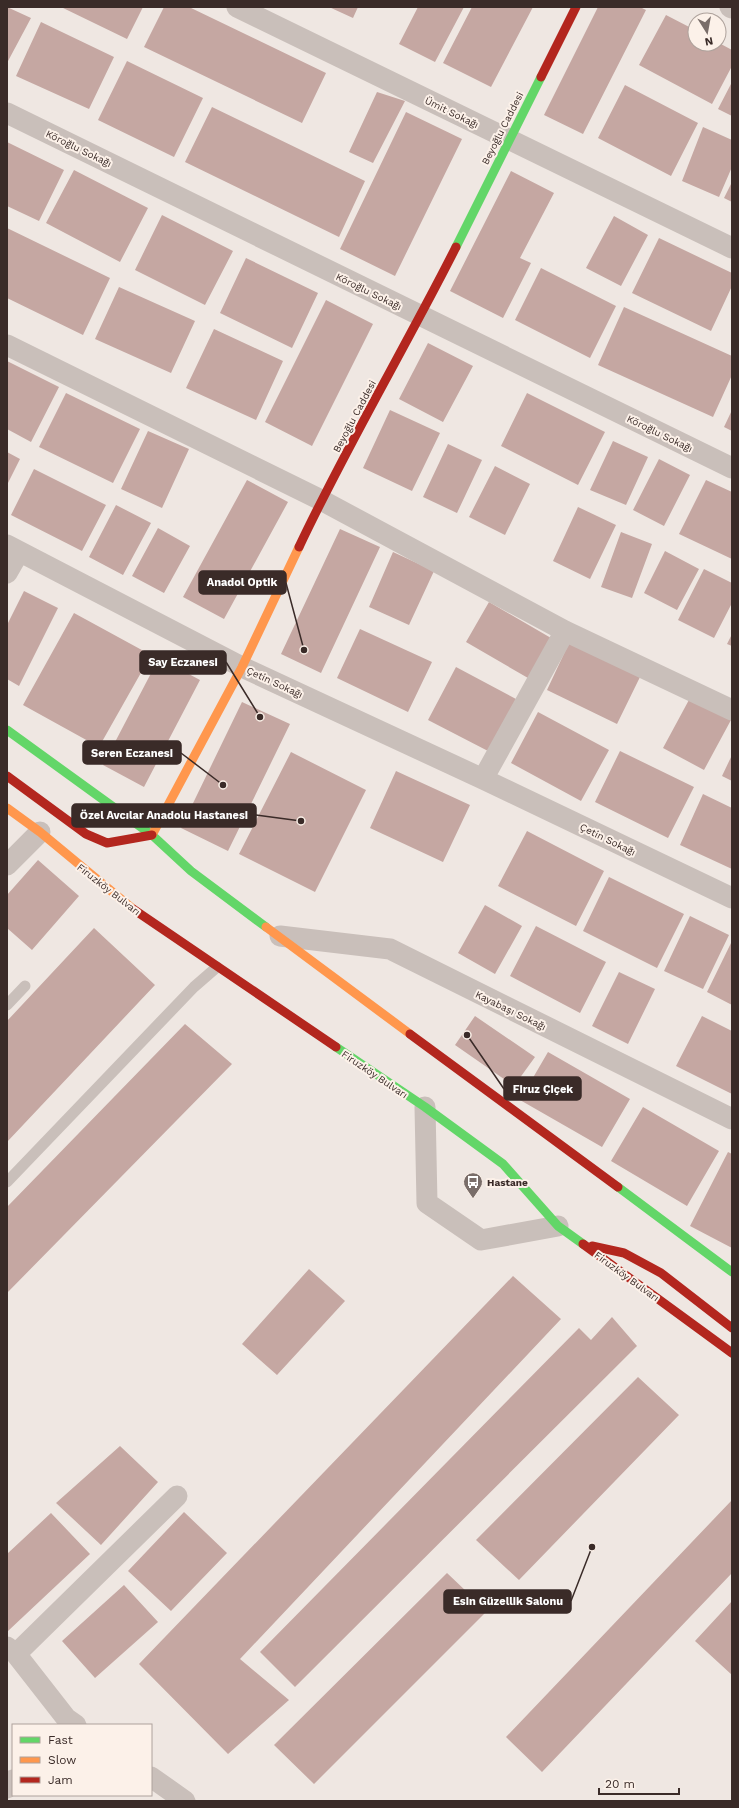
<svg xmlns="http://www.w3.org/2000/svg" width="739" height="1808" viewBox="0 0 739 1808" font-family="'Work Sans',sans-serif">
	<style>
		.building { fill: #c5a7a2 }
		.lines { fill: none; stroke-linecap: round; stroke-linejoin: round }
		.lane { stroke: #c9bfba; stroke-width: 11 }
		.street { stroke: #c9bfba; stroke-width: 21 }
		.fast { stroke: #63d668; stroke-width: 9 }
		.slow { stroke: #ff974d; stroke-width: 9 }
		.jam { stroke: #b3261e; stroke-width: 9 }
		.labels { text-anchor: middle; stroke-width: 4; stroke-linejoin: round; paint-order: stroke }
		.street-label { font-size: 10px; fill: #3a2b28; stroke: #fcf1e9 }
		.poi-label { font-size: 10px; font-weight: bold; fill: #3a2b28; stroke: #fcf1e9; text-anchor: start }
		.leader { fill: none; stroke: #3a2b28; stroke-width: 1.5 }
		.callout-dot { fill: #3a2b28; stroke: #fcf1e9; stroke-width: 1.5 }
		.callout { fill: #3a2b28; stroke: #3a2b28; stroke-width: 1.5 }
		.callout-label { font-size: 11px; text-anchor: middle; font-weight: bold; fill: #fff }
	</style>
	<rect width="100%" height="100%" fill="#efe7e2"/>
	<path class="building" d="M 7,7 L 31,18 L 7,63 Z
		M 61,7 L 143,7 L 127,39 Z
		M 164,7 L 189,7 L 326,73 L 302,123 L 144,47 Z
		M 329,7 L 358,7 L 353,18 Z
		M 418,7 L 464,7 L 435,62 L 399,44 Z
		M 472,7 L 533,7 L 491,87 L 443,63 Z
		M 598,7 L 640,7 L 646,10 L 583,134 L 544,115 Z
		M 666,15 L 695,30 L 695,44 L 719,43 L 732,50 L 732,66 L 712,104 L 639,65 Z
		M 41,22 L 114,57 L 89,109 L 16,76 Z
		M 127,61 L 203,98 L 174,157 L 98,120 Z
		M 732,82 L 732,116 L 718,109 Z
		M 625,85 L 698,123 L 671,176 L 598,138 Z
		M 377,92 L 405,101 L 373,163 L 349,152 Z
		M 212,107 L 365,181 L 339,237 L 185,162 Z
		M 406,112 L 462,139 L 395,276 L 340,249 Z
		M 703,127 L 732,140 L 732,167 L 719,197 L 682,181 Z
		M 7,142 L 64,170 L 39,221 L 7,206 Z
		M 74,170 L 148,208 L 120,262 L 46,223 Z
		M 511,171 L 554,193 L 520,258 L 531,263 L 503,318 L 450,291 Z
		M 732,182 L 732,202 L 724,198 Z
		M 162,215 L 233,251 L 205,305 L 135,270 Z
		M 614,216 L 648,235 L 621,286 L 586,268 Z
		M 7,228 L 110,278 L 83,335 L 7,298 Z
		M 659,238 L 732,273 L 732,286 L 711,331 L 632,293 Z
		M 246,258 L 318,293 L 292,348 L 220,313 Z
		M 541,268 L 616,306 L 590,358 L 515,320 Z
		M 119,287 L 195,321 L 171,373 L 95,339 Z
		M 326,300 L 373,324 L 312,446 L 265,422 Z
		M 624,307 L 732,356 L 732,375 L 713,417 L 598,365 Z
		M 214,329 L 283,361 L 256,420 L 186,388 Z
		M 428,343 L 473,366 L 443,422 L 399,399 Z
		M 7,361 L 59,387 L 31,442 L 7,429 Z
		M 66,393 L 140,429 L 113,483 L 39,447 Z
		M 527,393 L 605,432 L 578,485 L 501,446 Z
		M 390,410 L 440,433 L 412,491 L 363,468 Z
		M 732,410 L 732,431 L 724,427 Z
		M 148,431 L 189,449 L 162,508 L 121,489 Z
		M 613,441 L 648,457 L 626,505 L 590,490 Z
		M 448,444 L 482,460 L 457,513 L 423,497 Z
		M 7,452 L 20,459 L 7,485 Z
		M 659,459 L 690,475 L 664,526 L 633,510 Z
		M 495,466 L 530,484 L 505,535 L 469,517 Z
		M 34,469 L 106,505 L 82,551 L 11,515 Z
		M 247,480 L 288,502 L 224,619 L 183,597 Z
		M 706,480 L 732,492 L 732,559 L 679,534 Z
		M 116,505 L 151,523 L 123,575 L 89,557 Z
		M 578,507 L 616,525 L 590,579 L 553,561 Z
		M 158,528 L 190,546 L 164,593 L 132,576 Z
		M 340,529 L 380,547 L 321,673 L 281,654 Z
		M 621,532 L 652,544 L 632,598 L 601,587 Z
		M 665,551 L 699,569 L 677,610 L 644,593 Z
		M 393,552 L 434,571 L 409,625 L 369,607 Z
		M 704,569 L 732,583 L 732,603 L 714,638 L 678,620 Z
		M 24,591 L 58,608 L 19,686 L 7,679 L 7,625 Z
		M 489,602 L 551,638 L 528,678 L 466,642 Z
		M 74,613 L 151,655 L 99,747 L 23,705 Z
		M 360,629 L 432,662 L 408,712 L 337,678 Z
		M 732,634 L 732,646 L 727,644 Z
		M 569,643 L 640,677 L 617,724 L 547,690 Z
		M 159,658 L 200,680 L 144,787 L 103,765 Z
		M 456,667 L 516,699 L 488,751 L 428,720 Z
		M 690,698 L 731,720 L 704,770 L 663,748 Z
		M 242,702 L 290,724 L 228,851 L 181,828 Z
		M 538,712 L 609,750 L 581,801 L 511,763 Z
		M 620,751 L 694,787 L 668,838 L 595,802 Z
		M 291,752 L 366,790 L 315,892 L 239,854 Z
		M 732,755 L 732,781 L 722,776 Z
		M 396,771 L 470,805 L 443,862 L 370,828 Z
		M 703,794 L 732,808 L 732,869 L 680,845 Z
		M 527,831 L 604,871 L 576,926 L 498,886 Z
		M 38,860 L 79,896 L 32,950 L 7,928 L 7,895 Z
		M 609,877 L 684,914 L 657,968 L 583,931 Z
		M 485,905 L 522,926 L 495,974 L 458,953 Z
		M 690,916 L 729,935 L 703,989 L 664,971 Z
		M 536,926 L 606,962 L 580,1013 L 510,976 Z
		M 94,928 L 155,985 L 7,1142 L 7,1021 Z
		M 732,941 L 732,1005 L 707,992 Z
		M 619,972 L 655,989 L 628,1044 L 592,1026 Z
		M 475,1016 L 535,1057 L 514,1086 L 455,1045 Z
		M 702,1016 L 732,1031 L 732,1094 L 676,1066 Z
		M 185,1024 L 232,1064 L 7,1293 L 7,1207 Z
		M 548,1052 L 630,1099 L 602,1147 L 520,1100 Z
		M 643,1107 L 719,1151 L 687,1206 L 611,1161 Z
		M 728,1152 L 732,1154 L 732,1248 L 690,1226 Z
		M 309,1269 L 345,1301 L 277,1375 L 242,1344 Z
		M 513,1276 L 561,1319 L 240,1659 L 289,1700 L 228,1754 L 139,1664 Z
		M 612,1317 L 637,1346 L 295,1687 L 260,1652 L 579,1328 L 591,1340 Z
		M 638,1377 L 679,1415 L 519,1580 L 476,1540 Z
		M 120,1446 L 158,1482 L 101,1545 L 56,1503 Z
		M 732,1500 L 732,1573 L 542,1772 L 506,1737 Z
		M 184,1512 L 227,1553 L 171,1611 L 128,1571 Z
		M 51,1513 L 90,1554 L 8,1631 L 7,1554 Z
		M 447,1573 L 487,1611 L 314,1784 L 274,1745 Z
		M 124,1585 L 158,1622 L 95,1678 L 62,1641 Z
		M 732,1601 L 732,1675 L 695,1641 Z"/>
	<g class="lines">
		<path class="lane" d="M 7,1005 L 25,986
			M 7,1182 L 194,987 L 217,967"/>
		<path class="street" d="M 237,7 L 732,248
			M 730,7 L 732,8
			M 7,113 L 732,468
			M 7,345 L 321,500 L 565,631 L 732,710
			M 7,545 L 242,667 L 483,779 L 732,898
			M 7,573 L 19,552
			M 483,779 L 565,631
			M 7,865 L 40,832
			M 280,936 L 390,949 L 732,1119
			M 425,1107 L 427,1203 L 481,1240 L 558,1226
			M 7,1647 L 16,1654 L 66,1718 L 76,1725
			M 16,1654 L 177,1496
			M 151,1777 L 185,1801
			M 7,1788 L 13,1780"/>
		<path class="fast" d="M 456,247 L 541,77
			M 7,730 L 152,835 L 191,871 L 266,927
			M 336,1047 L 425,1107 L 503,1164 L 558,1226 L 583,1244
			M 618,1187 L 732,1272"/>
		<path class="slow" d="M 7,808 L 40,832 L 133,909
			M 152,835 L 242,667 L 299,547
			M 266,927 L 410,1034"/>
		<path class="jam" d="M 541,77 L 576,7
			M 299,547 C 347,445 405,348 456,247
			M 7,776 L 86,834 L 107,843 L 152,835
			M 133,909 L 336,1047
			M 410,1034 L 618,1187
			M 583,1244 L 732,1353
			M 592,1246 L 624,1253 L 661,1273 L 732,1328"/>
	</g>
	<defs>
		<g id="bus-pin" transform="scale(1)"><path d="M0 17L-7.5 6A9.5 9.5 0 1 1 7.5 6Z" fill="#796d69" stroke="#fcf1e9"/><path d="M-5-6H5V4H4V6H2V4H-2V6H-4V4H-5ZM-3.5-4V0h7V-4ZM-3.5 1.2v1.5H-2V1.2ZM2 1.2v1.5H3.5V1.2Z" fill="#fff"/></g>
	</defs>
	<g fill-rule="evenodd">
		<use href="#bus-pin" x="473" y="1182"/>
	</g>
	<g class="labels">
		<g class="street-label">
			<text transform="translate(452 112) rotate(26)" y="4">Ümit Sokağı</text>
			<text transform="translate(502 128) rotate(-63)" y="4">Beyoğlu Caddesi</text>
			<text transform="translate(79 148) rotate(26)" y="4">Köroğlu Sokağı</text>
			<text transform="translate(369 291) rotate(26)" y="4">Köroğlu Sokağı</text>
			<text transform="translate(354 416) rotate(-62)" y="4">Beyoğlu Caddesi</text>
			<text transform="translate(660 433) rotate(26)" y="4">Köroğlu Sokağı</text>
			<text transform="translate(275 682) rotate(25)" y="4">Çetin Sokağı</text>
			<text transform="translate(608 839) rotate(26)" y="4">Çetin Sokağı</text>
			<text transform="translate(109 889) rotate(38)" y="4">Firuzköy Bulvarı</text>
			<text transform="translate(511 1010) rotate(26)" y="4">Kayabaşı Sokağı</text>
			<text transform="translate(375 1074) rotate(34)" y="4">Firuzköy Bulvarı</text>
			<text transform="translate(627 1276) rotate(36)" y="4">Firuzköy Bulvarı</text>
		</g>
		<g class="poi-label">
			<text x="487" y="1186">Hastane</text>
		</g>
	</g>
	<path class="leader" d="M304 650L286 583M260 717L226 662M223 785L181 753M301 821L256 815M467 1035L504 1089M592 1547L571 1601"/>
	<g class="callout-dot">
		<circle cx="304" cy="650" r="4"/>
		<circle cx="260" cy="717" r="4"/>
		<circle cx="223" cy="785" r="4"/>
		<circle cx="301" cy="821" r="4"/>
		<circle cx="467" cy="1035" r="4"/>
		<circle cx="592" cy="1547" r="4"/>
	</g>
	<g class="callout">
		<rect x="199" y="571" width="87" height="23" rx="4"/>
		<rect x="140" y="651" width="86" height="23" rx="4"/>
		<rect x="83" y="741" width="98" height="23" rx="4"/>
		<rect x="72" y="804" width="184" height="23" rx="4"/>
		<rect x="504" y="1077" width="77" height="23" rx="4"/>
		<rect x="444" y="1590" width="127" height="23" rx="4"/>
	</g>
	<g class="callout-label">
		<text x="242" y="586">Anadol Optik</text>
		<text x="183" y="666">Say Eczanesi</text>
		<text x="132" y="757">Seren Eczanesi</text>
		<text x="164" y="819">Özel Avcılar Anadolu Hastanesi</text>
		<text x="543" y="1093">Firuz Çiçek</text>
		<text x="508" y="1605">Esin Güzellik Salonu</text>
	</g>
	<rect width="739" height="1808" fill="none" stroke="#3a2b28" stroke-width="16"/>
	<rect x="12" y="1724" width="140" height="72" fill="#fcf1e9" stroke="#aea29c"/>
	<rect x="20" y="1737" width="20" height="6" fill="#63d668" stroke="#aea29c"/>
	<text x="48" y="1744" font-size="12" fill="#3a2b28">Fast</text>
	<rect x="20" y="1757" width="20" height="6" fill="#ff974d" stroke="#aea29c"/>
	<text x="48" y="1764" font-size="12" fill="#3a2b28">Slow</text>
	<rect x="20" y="1777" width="20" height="6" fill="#b3261e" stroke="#aea29c"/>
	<text x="48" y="1784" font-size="12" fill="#3a2b28">Jam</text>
	<g transform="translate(707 32) rotate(169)"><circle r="19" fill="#fcf1e9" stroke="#aea29c"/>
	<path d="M0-3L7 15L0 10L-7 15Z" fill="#796d69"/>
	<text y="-6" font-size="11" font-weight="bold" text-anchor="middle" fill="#3a2b28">N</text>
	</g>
	<path d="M599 1788v6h80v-6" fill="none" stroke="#3a2b28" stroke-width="2"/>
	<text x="605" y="1788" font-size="12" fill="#3a2b28" stroke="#fcf1e9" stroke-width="3" paint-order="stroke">20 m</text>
</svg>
